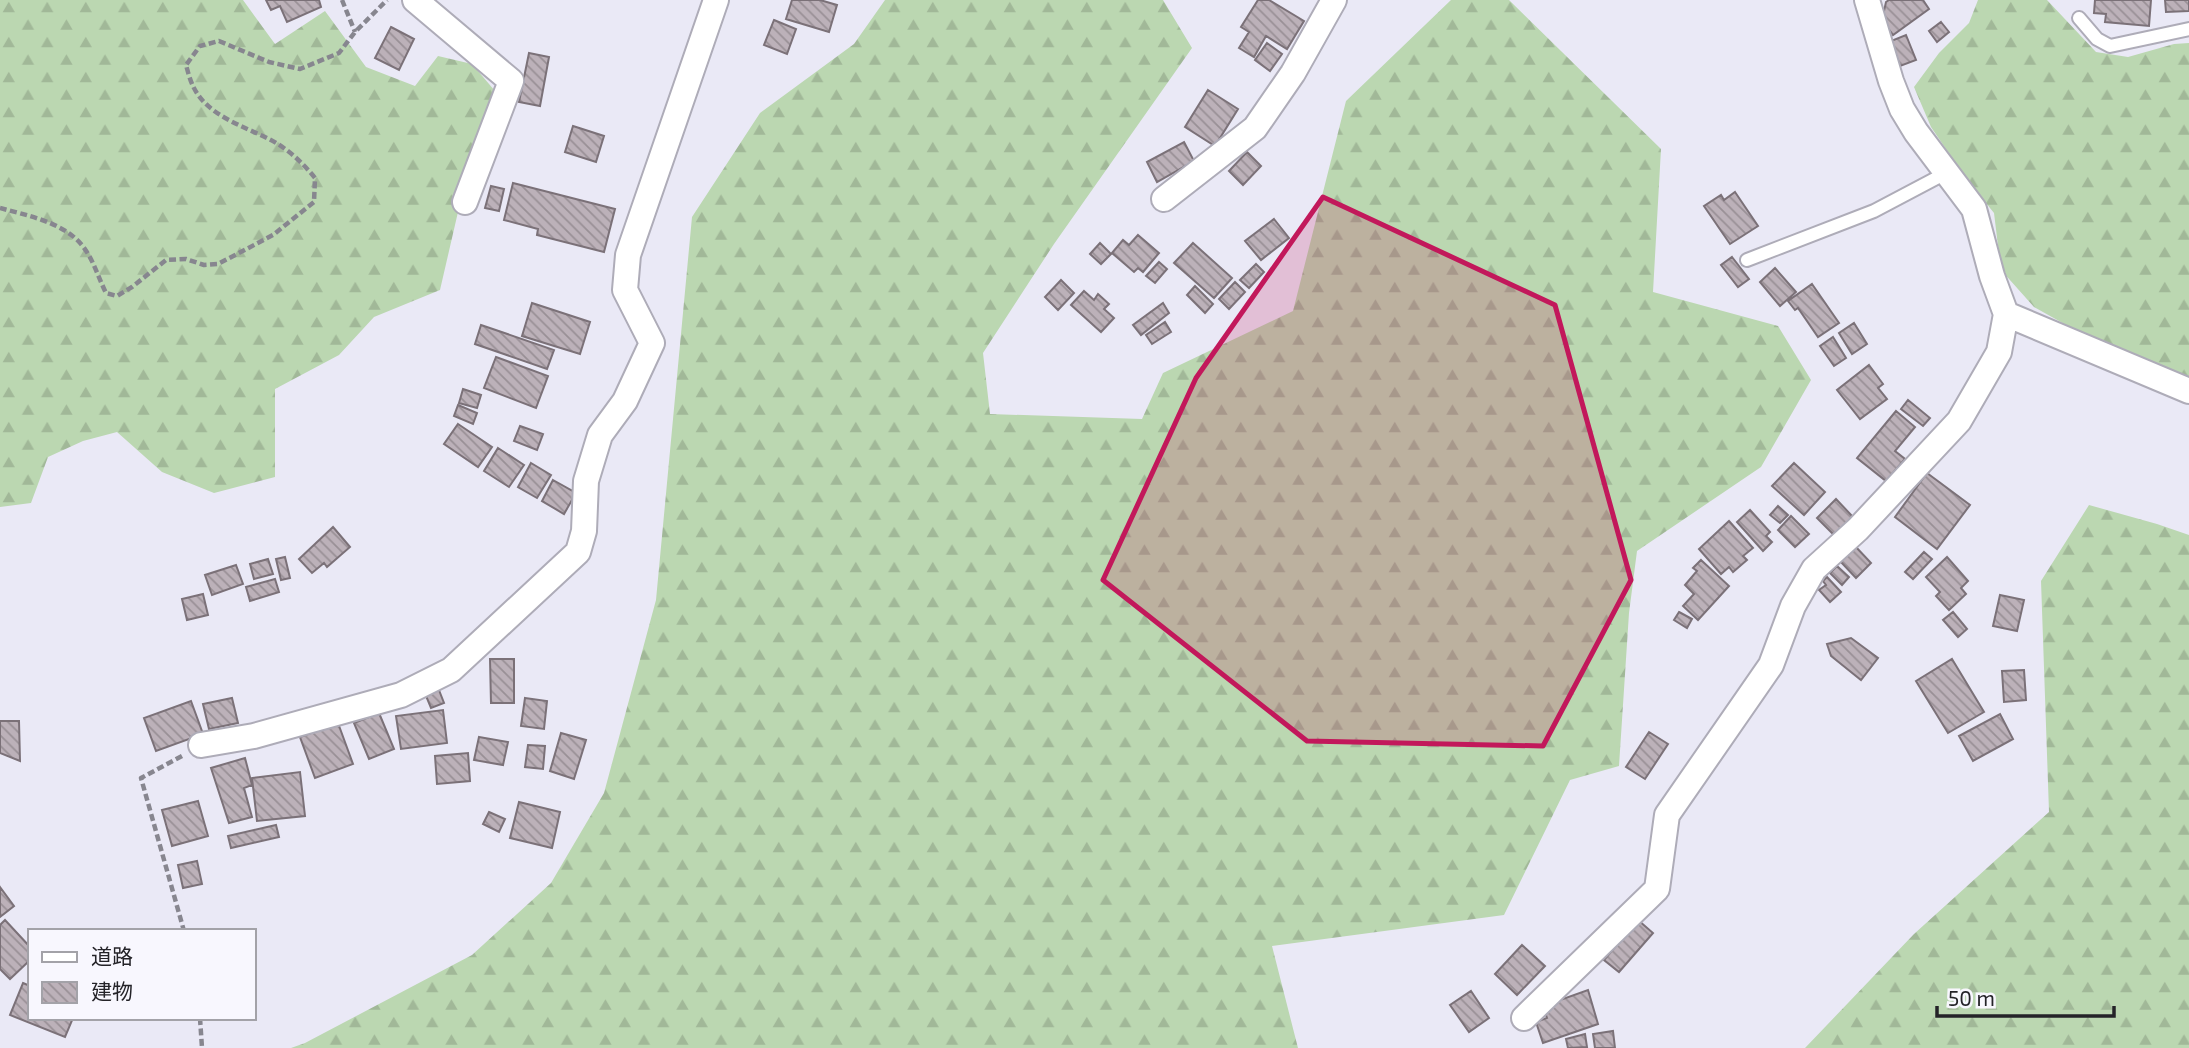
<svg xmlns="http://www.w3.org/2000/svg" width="2189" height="1048" viewBox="0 0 2189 1048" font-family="'Exo 2','Noto Sans JP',sans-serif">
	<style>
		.forest { fill: url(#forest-firs) }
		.building { fill: url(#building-back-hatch); stroke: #7b7178; stroke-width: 2 }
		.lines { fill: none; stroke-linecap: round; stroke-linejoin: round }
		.service-casing { stroke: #aeacb8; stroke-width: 16 }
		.minor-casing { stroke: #aeacb8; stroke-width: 28 }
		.path { stroke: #87868f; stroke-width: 4.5; stroke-dasharray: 7 3.5; stroke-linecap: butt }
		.service { stroke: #fff; stroke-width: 12 }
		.minor { stroke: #fff; stroke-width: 24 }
		.marked { fill: #c2185b; fill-opacity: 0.2; stroke: #c2185b; stroke-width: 5; stroke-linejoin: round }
	</style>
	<defs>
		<pattern id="forest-firs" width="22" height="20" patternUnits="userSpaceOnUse" patternTransform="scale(1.75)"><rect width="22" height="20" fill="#bbd7b1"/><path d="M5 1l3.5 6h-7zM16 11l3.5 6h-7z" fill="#a1b898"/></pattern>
		<pattern id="building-back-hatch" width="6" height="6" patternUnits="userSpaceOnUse" patternTransform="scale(1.75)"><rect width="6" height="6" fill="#bcb1b9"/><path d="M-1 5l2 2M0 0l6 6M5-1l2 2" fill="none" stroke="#999096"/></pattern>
	</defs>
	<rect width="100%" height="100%" fill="#eae9f6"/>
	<path class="forest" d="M 0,0 L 243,0 L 275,44 L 325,11 L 366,67 L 415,86 L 438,56 L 472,64 L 495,91 L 464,186 L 440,290 L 374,317 L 339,355 L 275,389 L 275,477 L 214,493 L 162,472 L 117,432 L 83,441 L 48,457 L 31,503 L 0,507 Z
		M 885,0 L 1163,0 L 1192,48 L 1054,244 L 983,353 L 990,414 L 1142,419 L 1163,373 L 1293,311 L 1346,101 L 1451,0 L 1509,0 L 1661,149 L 1653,292 L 1778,326 L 1811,380 L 1761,467 L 1637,551 L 1629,613 L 1619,766 L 1570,780 L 1504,915 L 1272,946 L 1298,1048 L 291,1048 L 305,1043 L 472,955 L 551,883 L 604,793 L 656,600 L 692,217 L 760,113 L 854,44 Z
		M 1978,0 L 2047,0 L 2096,52 L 2128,57 L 2174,44 L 2189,43 L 2189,379 L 2102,345 L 2034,307 L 2001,270 L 1994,213 L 1965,177 L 1931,127 L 1914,87 L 1939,53 L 1969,23 Z
		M 2089,505 L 2157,524 L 2189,535 L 2189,1048 L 1805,1048 L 1914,934 L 2049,812 L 2041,581 Z"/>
	<path class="building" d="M 266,0 L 319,0 L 321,7 L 287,22 L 280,6 L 271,10 Z
		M 792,0 L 820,0 L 837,5 L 829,32 L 786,19 Z
		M 1258,0 L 1269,0 L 1304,21 L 1287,49 L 1266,36 L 1254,57 L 1239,48 L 1249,32 L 1241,27 Z
		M 1889,0 L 1923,0 L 1929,9 L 1893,35 L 1882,20 L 1886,2 Z
		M 2095,0 L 2151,0 L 2149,26 L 2105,22 L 2106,14 L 2094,13 Z
		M 2165,0 L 2189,0 L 2189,11 L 2166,12 Z
		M 774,20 L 796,29 L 787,54 L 764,45 Z
		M 1941,22 L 1949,32 L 1937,42 L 1929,31 Z
		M 391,27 L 414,39 L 399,70 L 375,58 Z
		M 1906,35 L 1916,60 L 1900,66 L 1891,41 Z
		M 1267,43 L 1282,54 L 1270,71 L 1255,60 Z
		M 529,53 L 549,57 L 540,106 L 519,102 Z
		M 1208,90 L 1238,109 L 1215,146 L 1185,127 Z
		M 573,126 L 604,136 L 596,162 L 565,152 Z
		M 1184,142 L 1194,161 L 1157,182 L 1147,162 Z
		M 1247,152 L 1261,166 L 1243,185 L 1229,171 Z
		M 513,183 L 615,209 L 604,252 L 537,235 L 538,229 L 504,220 Z
		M 491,186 L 504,189 L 499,211 L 485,208 Z
		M 1735,192 L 1758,226 L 1730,244 L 1704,206 L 1721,195 L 1724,200 Z
		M 1274,219 L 1289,238 L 1261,260 L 1245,241 Z
		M 1138,235 L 1159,253 L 1143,272 L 1138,268 L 1134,272 L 1112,253 L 1123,240 L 1129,245 Z
		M 1100,243 L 1111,254 L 1101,264 L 1090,254 Z
		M 1193,243 L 1232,278 L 1214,298 L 1174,263 Z
		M 1732,257 L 1749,279 L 1738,287 L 1721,265 Z
		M 1159,262 L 1167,269 L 1155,283 L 1146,276 Z
		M 1256,264 L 1264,272 L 1249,288 L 1240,280 Z
		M 1775,268 L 1796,292 L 1780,306 L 1760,282 Z
		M 1061,280 L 1074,293 L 1058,310 L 1045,297 Z
		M 1235,282 L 1245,292 L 1229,309 L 1219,299 Z
		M 1812,284 L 1839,323 L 1818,337 L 1798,308 L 1795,310 L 1788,301 Z
		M 1195,286 L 1213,304 L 1205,313 L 1187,295 Z
		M 1084,291 L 1094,300 L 1098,294 L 1109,304 L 1104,309 L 1114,318 L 1101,332 L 1071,305 Z
		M 532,303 L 590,322 L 580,354 L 522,336 Z
		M 1163,303 L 1169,313 L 1141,335 L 1133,325 Z
		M 1165,322 L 1171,332 L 1152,344 L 1146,335 Z
		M 1854,323 L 1867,344 L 1852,354 L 1839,333 Z
		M 481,325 L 554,350 L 547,369 L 475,344 Z
		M 1833,337 L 1846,358 L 1834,366 L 1820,346 Z
		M 496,357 L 548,376 L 536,408 L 484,388 Z
		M 1869,365 L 1883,384 L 1878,388 L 1887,399 L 1860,419 L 1837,390 Z
		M 463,389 L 481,395 L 477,408 L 459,403 Z
		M 1908,400 L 1930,418 L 1923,426 L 1901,409 Z
		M 458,405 L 477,413 L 473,424 L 454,416 Z
		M 1896,411 L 1915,427 L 1895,451 L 1905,459 L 1886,481 L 1857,458 Z
		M 458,424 L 492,447 L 478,467 L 444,444 Z
		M 520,426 L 543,434 L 537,450 L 514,441 Z
		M 498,448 L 524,465 L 509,487 L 484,471 Z
		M 531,463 L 551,475 L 537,498 L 518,487 Z
		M 1794,463 L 1825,492 L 1804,515 L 1772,486 Z
		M 1927,473 L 1970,505 L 1937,549 L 1895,517 Z
		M 553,480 L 576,493 L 564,514 L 542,501 Z
		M 1836,499 L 1853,517 L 1835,536 L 1817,518 Z
		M 1778,506 L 1788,515 L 1780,523 L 1770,515 Z
		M 1750,510 L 1770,532 L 1766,536 L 1772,542 L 1763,551 L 1737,522 Z
		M 1791,516 L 1809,534 L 1795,547 L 1778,530 Z
		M 1729,521 L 1753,548 L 1743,556 L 1747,560 L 1733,572 L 1729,567 L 1721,574 L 1699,549 Z
		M 333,527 L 350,547 L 327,567 L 324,563 L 312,573 L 299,559 Z
		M 1855,546 L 1871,563 L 1856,578 L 1840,561 Z
		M 1924,552 L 1932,559 L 1913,579 L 1905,572 Z
		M 285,557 L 290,578 L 281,580 L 276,559 Z
		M 1947,557 L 1968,581 L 1961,588 L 1966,594 L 1949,610 L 1936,596 L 1940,592 L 1926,577 Z
		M 268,559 L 273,574 L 254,579 L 250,564 Z
		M 1701,560 L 1729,586 L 1698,620 L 1683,606 L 1694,594 L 1685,585 L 1697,571 L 1693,568 Z
		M 236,565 L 243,584 L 212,595 L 205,575 Z
		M 1837,566 L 1849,577 L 1842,585 L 1830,573 Z
		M 1827,577 L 1841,592 L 1830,602 L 1819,590 L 1826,585 L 1823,581 Z
		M 275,579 L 279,592 L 250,601 L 246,587 Z
		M 203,594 L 208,615 L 187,620 L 182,599 Z
		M 2000,595 L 2024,600 L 2017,631 L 1993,626 Z
		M 1679,612 L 1692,619 L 1687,628 L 1674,620 Z
		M 1953,612 L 1967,629 L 1958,637 L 1943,620 Z
		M 1851,638 L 1878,658 L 1861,680 L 1831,656 L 1827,644 Z
		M 490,659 L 514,659 L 514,703 L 491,703 Z
		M 1952,659 L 1984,712 L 1948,733 L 1916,681 Z
		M 2024,670 L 2026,700 L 2004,702 L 2002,671 Z
		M 437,685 L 444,703 L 431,708 L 424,691 Z
		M 232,698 L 238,723 L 209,729 L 203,704 Z
		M 525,698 L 547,701 L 544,729 L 521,726 Z
		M 191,701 L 203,734 L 156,751 L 144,718 Z
		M 443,710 L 447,743 L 401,749 L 396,716 Z
		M 379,713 L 394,749 L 369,759 L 354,723 Z
		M 2000,714 L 2013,739 L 1973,761 L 1959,736 Z
		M 0,721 L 19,721 L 20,761 L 0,753 Z
		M 338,723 L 353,764 L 315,778 L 300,737 Z
		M 1649,732 L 1668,744 L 1645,779 L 1626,767 Z
		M 561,733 L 586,740 L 574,779 L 550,771 Z
		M 479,737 L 508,742 L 503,765 L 474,760 Z
		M 528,745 L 545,746 L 543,769 L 525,767 Z
		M 468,753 L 470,781 L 437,784 L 435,756 Z
		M 245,758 L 252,785 L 244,788 L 252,817 L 229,823 L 211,768 Z
		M 300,772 L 305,816 L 257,821 L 252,778 Z
		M 198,801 L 208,836 L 172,846 L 162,810 Z
		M 519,802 L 560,812 L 552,848 L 510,838 Z
		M 489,812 L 505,819 L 499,832 L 483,824 Z
		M 276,825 L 279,837 L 231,848 L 228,836 Z
		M 197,861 L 202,884 L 183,888 L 178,865 Z
		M 0,887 L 14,906 L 0,917 Z
		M 5,920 L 30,947 L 30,960 L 10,979 L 0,969 L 0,925 Z
		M 1638,920 L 1653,933 L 1619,972 L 1604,960 Z
		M 1522,945 L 1545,966 L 1517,995 L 1495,974 Z
		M 23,983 L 30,986 L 30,1018 L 73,1018 L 65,1037 L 10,1015 Z
		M 1588,990 L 1598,1024 L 1543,1043 L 1536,1022 L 1547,1018 L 1543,1006 Z
		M 1471,991 L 1489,1018 L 1469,1032 L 1450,1005 Z
		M 1613,1031 L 1615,1048 L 1595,1048 L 1593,1034 Z
		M 1585,1034 L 1587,1047 L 1568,1048 L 1566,1039 Z"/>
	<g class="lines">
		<g class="service-casing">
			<path id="service" d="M 2079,18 L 2097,39 L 2110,46 L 2189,29
				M 1747,260 L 1874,211 L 1946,173"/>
		</g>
		<g class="minor-casing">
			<path id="minor" d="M 415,0 L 511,81 L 465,202
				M 1164,199 L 1255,128 L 1293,73 L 1334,0
				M 2006,314 L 2189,391
				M 201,745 L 254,736 L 401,695 L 451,670 L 578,552 L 584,531 L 586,481 L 600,435 L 625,401 L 652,343 L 625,290 L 628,255 L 716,0
				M 1524,1018 L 1657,889 L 1667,815 L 1771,665 L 1793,606 L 1814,569 L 1858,529 L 1959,421 L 1999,352 L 2006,314 L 1992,276 L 1974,209 L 1916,132 L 1902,109 L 1891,81 L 1867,0"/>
		</g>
		<path class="path" d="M 342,0 L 355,32
			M 0,208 C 26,215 62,222 81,244 C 93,258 98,277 106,293 L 117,296 L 132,287 L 166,260 L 186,259 L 204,265 L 218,264 L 273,235 L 314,202 L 315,178 C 303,163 287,148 269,139 C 243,126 206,115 193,86 C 190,80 188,72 186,65 L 200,46 L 219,41 L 269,62 L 300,69 L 339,53 L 355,32 L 387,0
			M 182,756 L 141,778 L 184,931
			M 200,1018 L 202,1048"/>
		<use href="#service" class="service"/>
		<use href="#minor" class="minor"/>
	</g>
	<path class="marked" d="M 1323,197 L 1555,305 L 1631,580 L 1543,746 L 1307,741 L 1103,580 L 1196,378 Z"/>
	<rect x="28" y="929" width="228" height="91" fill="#f8f7fe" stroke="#a3a2a8" stroke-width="2"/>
	<rect x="42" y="952" width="35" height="10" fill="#ffffff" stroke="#a3a2a8" stroke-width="2"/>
	<text x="91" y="964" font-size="21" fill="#242328">道路</text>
	<rect x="42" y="982" width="35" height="21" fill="url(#building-back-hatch)" stroke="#a3a2a8" stroke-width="2"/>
	<text x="91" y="999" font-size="21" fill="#242328">建物</text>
	<path d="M1937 1006v10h177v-10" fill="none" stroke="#242328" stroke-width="3.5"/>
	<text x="1948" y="1006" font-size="21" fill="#242328" stroke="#f8f7fe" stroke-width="5" paint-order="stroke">50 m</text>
</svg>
